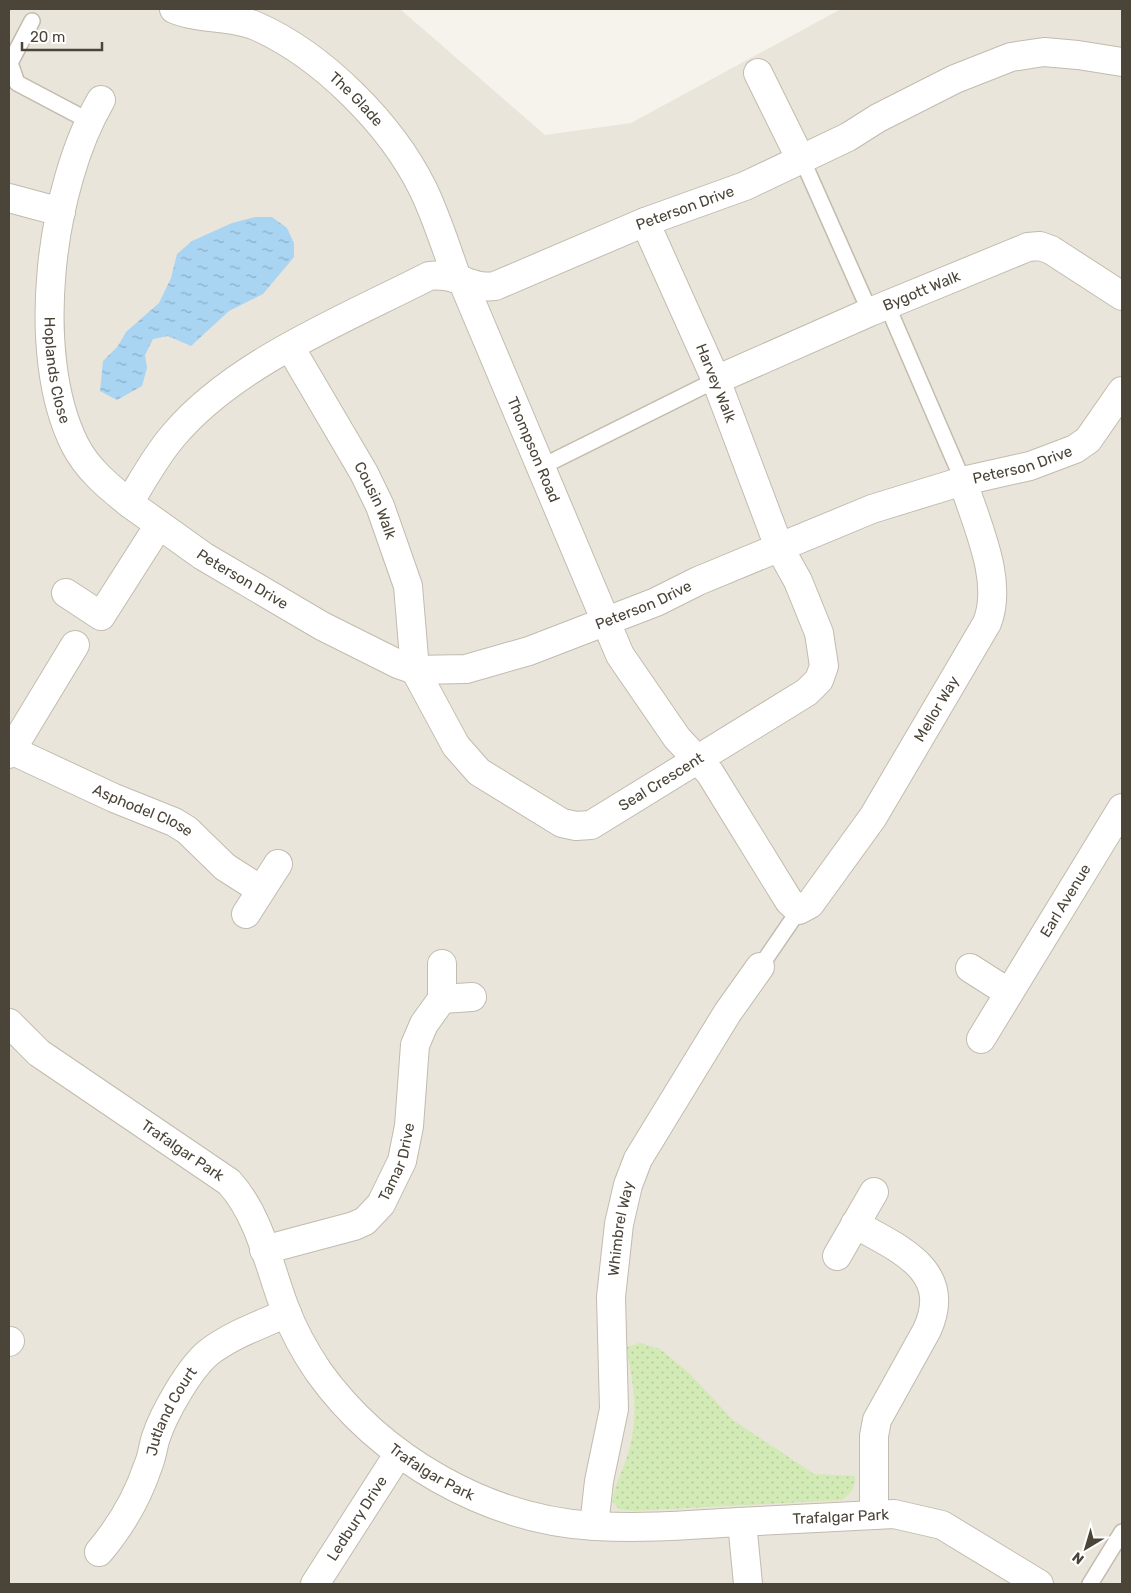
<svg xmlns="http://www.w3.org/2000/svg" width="1131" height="1593" viewBox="0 0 1131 1593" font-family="Rubik,sans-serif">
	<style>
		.residential { fill: #eae5da }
		.grass { fill: url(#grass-dots) }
		.water { fill: url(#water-ripples) }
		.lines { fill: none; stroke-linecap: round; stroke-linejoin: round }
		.lane-casing { stroke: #c2bbae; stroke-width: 18 }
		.street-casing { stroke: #c2bbae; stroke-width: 30 }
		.lane { stroke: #fff; stroke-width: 15 }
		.street { stroke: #fff; stroke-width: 28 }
		.labels { text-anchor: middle; stroke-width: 4; stroke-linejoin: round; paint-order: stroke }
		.street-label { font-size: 15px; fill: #4b4439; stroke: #fff }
	</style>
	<defs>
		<pattern id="grass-dots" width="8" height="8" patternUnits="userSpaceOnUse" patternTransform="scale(1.25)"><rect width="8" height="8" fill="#d2eab5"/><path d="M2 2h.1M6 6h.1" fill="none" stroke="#b6ca9c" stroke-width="1.8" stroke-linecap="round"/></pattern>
		<pattern id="water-ripples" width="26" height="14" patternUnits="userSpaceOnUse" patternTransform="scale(1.25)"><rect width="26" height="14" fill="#a9d4f2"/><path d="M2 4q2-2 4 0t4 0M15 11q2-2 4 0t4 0" fill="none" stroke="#8caec5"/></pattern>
	</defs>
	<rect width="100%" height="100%" fill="#f6f3ec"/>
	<path class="residential" d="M 9,9 L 400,9 L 545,135 L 631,123 L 841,9 L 1122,9 L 1122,1584 L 9,1584 Z"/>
	<path class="grass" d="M 640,1343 L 660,1349 L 689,1373 L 733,1420 L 814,1474 L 855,1476 C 855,1488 852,1493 842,1500 L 632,1511 L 619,1509 L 612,1501 C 615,1481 626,1466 630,1446 C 639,1413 633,1381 626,1347 Z"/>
	<path class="water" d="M 255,217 L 272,217 L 287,228 L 294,243 L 294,257 L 263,294 L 229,311 L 191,346 L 168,336 L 153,339 L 145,355 L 147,368 L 142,386 L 117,400 L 100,391 L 103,361 L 118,346 L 126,332 L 159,303 L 171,278 L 177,254 L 192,241 L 232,223 Z"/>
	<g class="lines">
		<g class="lane-casing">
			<path id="lane" d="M 32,21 L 10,63 L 17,83 L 89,121
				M 802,159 L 870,312
				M 887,305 L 963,481
				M 541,467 L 716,380
				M 760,967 L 799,910
				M 1090,1584 L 1122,1532"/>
		</g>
		<g class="street-casing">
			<g id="street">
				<path id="s1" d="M 174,9 C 200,20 230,15 256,26 C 322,55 391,124 423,189 C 437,218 446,248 457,278"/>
				<path id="s2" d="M 1122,62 L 1078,55 L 1044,52 L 1011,57 L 955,79 L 878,118 L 848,137 L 745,186 L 645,222 L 495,286 C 472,290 455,272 429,276 C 345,319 234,363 173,436 C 155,457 143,480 129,503 L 203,556 L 322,626 L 398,664 L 415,670 L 466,669 L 529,651 L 656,602 L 698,581 L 872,509 L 963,481 L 1030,466 L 1075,449 L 1088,440 L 1122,391"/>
				<path d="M 758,73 L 801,160"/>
				<path id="s3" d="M 101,100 C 50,187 29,354 75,445 C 87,469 109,487 129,503"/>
				<path d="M 9,198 L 61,212"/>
				<path id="s4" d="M 462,280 L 620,655 L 677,738 L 710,773 L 789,901 L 799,910 L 810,904 L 873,817 L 987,623 C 1004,580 976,524 963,481"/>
				<path id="s5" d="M 290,347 L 364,473 L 380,506 L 408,586 L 415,670 L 456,746 L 479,772 L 562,823 L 576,826 L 591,825 L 807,692 L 819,680 L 824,666 L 819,633 L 798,581 L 779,547 L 716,380 L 645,222"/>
				<path id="s6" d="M 716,380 L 870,312 L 1028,247 L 1040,246 L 1051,250 L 1122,296"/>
				<path d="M 66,593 L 101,616 L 159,525"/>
				<path id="s7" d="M 11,750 L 114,798 L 174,822 L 187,830 L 225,867 L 261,890"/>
				<path d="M 9,754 L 75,645"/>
				<path d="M 246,914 L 278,864"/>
				<path d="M 970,968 L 1009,993"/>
				<path d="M 442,999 L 472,997"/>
				<path id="s8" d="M 9,1023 L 39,1053 L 229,1182 C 261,1217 269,1268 286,1311 C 294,1332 306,1353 318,1371 C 380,1458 487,1520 595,1526 C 643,1529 691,1525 738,1522 C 790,1519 842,1517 894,1514 L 942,1525 L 1039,1584"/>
				<path id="s9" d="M 981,1039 L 1122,808"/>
				<path d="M 855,1224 C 899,1249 954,1270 927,1330 L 877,1420 L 874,1436 L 874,1515"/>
				<path id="s10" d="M 264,1250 L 354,1226 L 365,1221 L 381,1204 L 402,1161 L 409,1126 L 415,1045 L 424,1024 L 442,999 L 442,964"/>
				<path d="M 837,1256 L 874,1192"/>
				<path d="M 9,1342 L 10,1341"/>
				<path d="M 742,1522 L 748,1584"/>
				<path id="s11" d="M 594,1526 L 599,1481 L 614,1409 L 611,1297 L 619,1224 L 628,1185 L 638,1159 L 704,1051 L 728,1012 L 760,967"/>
				<path id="s12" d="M 99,1552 C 121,1526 137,1499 148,1466 C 152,1457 153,1446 156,1437 C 164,1413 189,1369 208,1353 C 231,1335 260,1325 287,1313"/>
				<path id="s13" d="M 315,1584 L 399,1453"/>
			</g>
		</g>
		<use href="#lane" class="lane"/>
		<use href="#street" class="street"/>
	</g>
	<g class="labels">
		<g class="street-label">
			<text dy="5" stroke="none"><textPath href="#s1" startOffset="209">The Glade</textPath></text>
			<text transform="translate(685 208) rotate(-20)" y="5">Peterson Drive</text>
			<text dy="5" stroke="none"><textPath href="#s6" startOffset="224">Bygott Walk</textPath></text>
			<text dy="5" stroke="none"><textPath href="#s3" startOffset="279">Hoplands Close</textPath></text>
			<text transform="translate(716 383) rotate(68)" y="5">Harvey Walk</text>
			<text dy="5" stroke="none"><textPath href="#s4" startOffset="184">Thompson Road</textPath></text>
			<text dy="5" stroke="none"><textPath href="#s2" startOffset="2106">Peterson Drive</textPath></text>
			<text dy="5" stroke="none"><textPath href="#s5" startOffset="176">Cousin Walk</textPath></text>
			<text dy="5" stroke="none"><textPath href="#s2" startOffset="1266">Peterson Drive</textPath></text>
			<text dy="5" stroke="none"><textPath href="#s2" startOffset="1701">Peterson Drive</textPath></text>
			<text dy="5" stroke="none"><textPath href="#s4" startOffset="965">Mellor Way</textPath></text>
			<text dy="5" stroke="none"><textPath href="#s5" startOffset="682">Seal Crescent</textPath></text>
			<text dy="5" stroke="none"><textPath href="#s7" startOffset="145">Asphodel Close</textPath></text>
			<text dy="5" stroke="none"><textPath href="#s9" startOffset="162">Earl Avenue</textPath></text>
			<text dy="5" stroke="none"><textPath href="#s8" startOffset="216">Trafalgar Park</textPath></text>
			<text dy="5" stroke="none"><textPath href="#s10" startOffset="174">Tamar Drive</textPath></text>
			<text dy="5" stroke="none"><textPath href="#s11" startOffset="300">Whimbrel Way</textPath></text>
			<text dy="5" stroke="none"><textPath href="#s12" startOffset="159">Jutland Court</textPath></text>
			<text dy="5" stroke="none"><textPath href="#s8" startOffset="636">Trafalgar Park</textPath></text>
			<text dy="5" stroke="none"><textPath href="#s8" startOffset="1056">Trafalgar Park</textPath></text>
			<text dy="5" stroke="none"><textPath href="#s13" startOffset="78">Ledbury Drive</textPath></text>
		</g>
	</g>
	<rect width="1131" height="1593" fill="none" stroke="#4b4439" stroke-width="20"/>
	<g transform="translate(1086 1548) rotate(218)" stroke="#ffffff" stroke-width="4" paint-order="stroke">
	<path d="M0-4L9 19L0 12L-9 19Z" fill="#4b4439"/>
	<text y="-8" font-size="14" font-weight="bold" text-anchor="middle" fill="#4b4439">N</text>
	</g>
	<path d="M22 42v8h80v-8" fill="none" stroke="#4b4439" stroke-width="2.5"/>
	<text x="30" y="42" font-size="15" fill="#4b4439" stroke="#ffffff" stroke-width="4" paint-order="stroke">20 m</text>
</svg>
